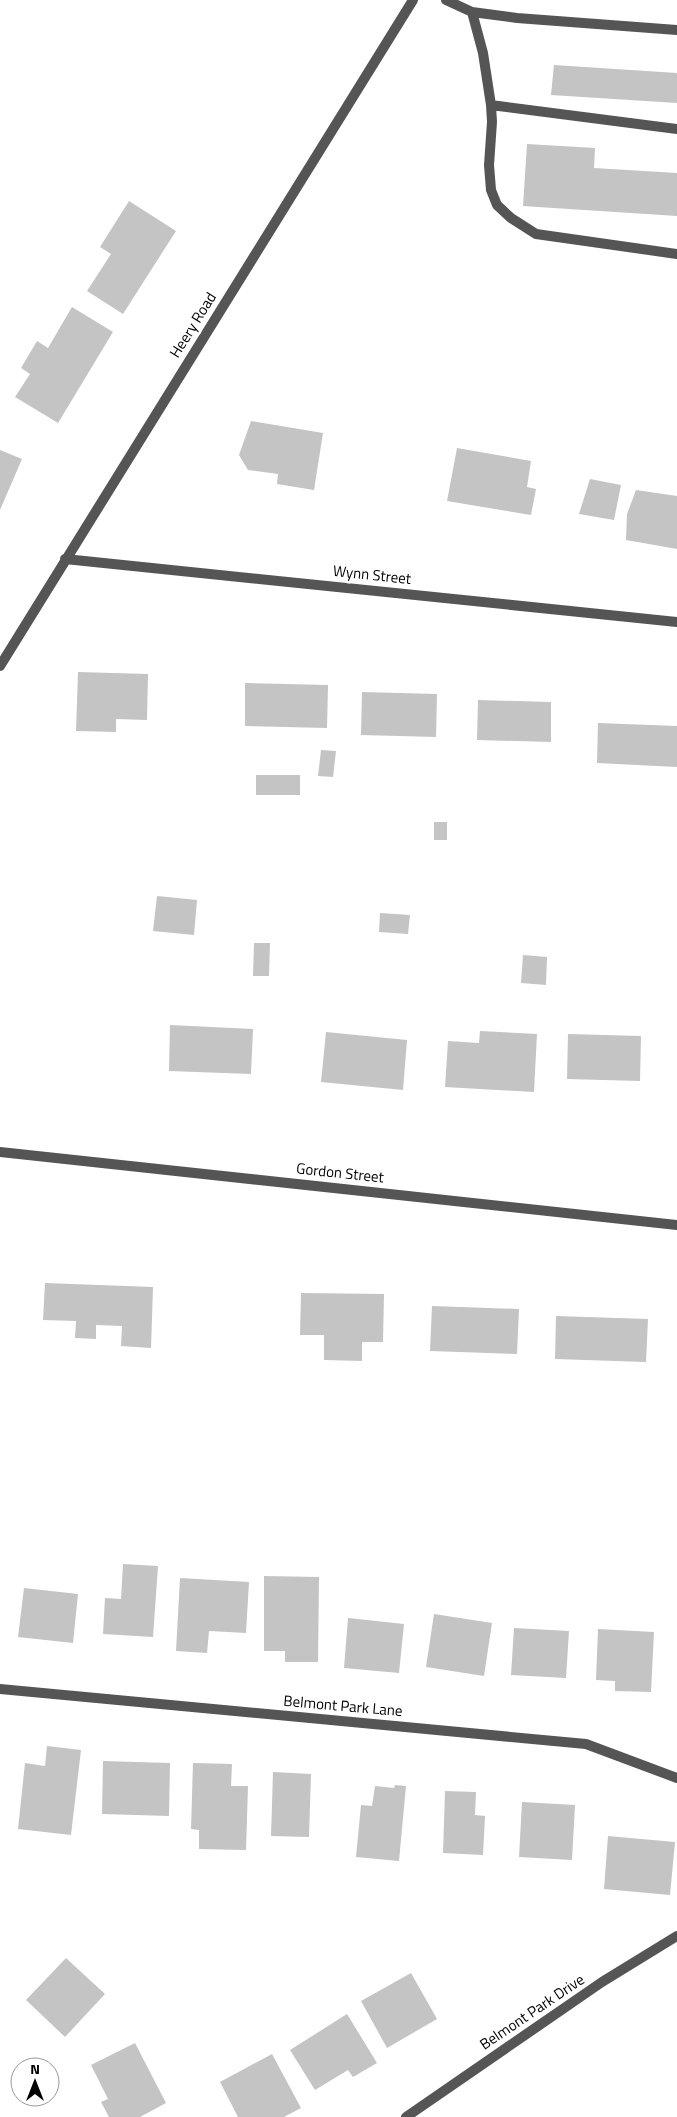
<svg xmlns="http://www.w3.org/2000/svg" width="677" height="2117" viewBox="0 0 677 2117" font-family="'Titillium Web',sans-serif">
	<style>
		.building { fill: #c4c4c4 }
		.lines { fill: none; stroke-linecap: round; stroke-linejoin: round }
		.lane { stroke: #555; stroke-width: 10 }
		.street { stroke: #555; stroke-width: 10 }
		.labels { text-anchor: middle; stroke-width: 5; stroke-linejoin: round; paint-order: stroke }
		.street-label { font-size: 15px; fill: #000; stroke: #fff }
	</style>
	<rect width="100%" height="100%" fill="#fff"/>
	<path class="building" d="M 554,65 L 677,73 L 677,103 L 551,95 Z
		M 527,144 L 595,148 L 594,168 L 677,173 L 677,216 L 523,206 Z
		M 129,201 L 176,231 L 123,314 L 87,291 L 111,254 L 100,247 Z
		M 72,307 L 113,332 L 58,423 L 15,397 L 30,374 L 21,368 L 37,341 L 48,348 Z
		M 251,421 L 323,433 L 314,490 L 277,484 L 278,474 L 248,470 L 239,455 Z
		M 457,448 L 531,461 L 527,487 L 536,489 L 531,515 L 447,501 Z
		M 0,450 L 22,459 L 0,510 Z
		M 590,479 L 621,485 L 614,520 L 579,514 Z
		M 636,490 L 677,496 L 677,549 L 626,540 L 627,514 Z
		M 78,672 L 148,674 L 147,720 L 116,719 L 116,732 L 76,731 Z
		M 245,683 L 328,685 L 327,728 L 245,726 Z
		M 362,692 L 437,694 L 436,737 L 361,735 Z
		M 478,700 L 551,702 L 551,742 L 477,740 Z
		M 598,723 L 677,726 L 677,767 L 597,763 Z
		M 321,750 L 336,751 L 333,777 L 318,776 Z
		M 256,775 L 300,775 L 300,795 L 256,795 Z
		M 434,822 L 447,822 L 447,840 L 434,840 Z
		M 157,896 L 197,900 L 194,935 L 153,931 Z
		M 380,913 L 410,915 L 408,934 L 379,932 Z
		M 254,943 L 270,943 L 269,976 L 253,976 Z
		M 523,955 L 547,957 L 546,985 L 521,983 Z
		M 170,1025 L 253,1029 L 251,1074 L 169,1071 Z
		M 480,1031 L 537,1034 L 534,1092 L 445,1087 L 448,1041 L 479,1043 Z
		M 326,1032 L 407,1040 L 403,1090 L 321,1082 Z
		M 568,1034 L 641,1036 L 640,1081 L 567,1079 Z
		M 45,1283 L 153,1287 L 151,1348 L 121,1346 L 122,1326 L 96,1325 L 96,1339 L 75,1338 L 76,1321 L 43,1320 Z
		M 301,1293 L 384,1294 L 383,1342 L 362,1342 L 362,1361 L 324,1360 L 324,1335 L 300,1335 Z
		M 432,1306 L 519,1309 L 517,1354 L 430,1351 Z
		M 556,1316 L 648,1319 L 646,1362 L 555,1359 Z
		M 123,1564 L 158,1566 L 153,1637 L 103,1634 L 105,1598 L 121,1599 Z
		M 264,1576 L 319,1577 L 318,1662 L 285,1662 L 285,1651 L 264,1651 Z
		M 180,1578 L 249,1582 L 246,1633 L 209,1631 L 207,1653 L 176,1651 Z
		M 24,1588 L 78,1594 L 73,1643 L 18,1637 Z
		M 434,1614 L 492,1623 L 484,1676 L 426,1667 Z
		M 348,1618 L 404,1624 L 399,1673 L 344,1668 Z
		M 514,1628 L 569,1631 L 566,1678 L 511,1675 Z
		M 598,1629 L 654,1632 L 651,1692 L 615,1691 L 615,1681 L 596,1680 Z
		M 47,1746 L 81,1750 L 71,1835 L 18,1829 L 25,1763 L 45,1766 Z
		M 103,1761 L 170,1763 L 169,1816 L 102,1814 Z
		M 193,1763 L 232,1764 L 231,1786 L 248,1786 L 246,1850 L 199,1849 L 199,1830 L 191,1829 Z
		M 273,1772 L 311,1774 L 309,1837 L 271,1836 Z
		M 395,1785 L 406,1786 L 399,1861 L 356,1857 L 361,1805 L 372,1806 L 375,1786 L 394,1788 Z
		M 445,1791 L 476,1792 L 475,1815 L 485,1816 L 483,1855 L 443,1853 Z
		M 522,1802 L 575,1805 L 572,1860 L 519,1857 Z
		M 608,1836 L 675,1842 L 670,1895 L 604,1889 Z
		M 66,1958 L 105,1994 L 65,2037 L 26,2000 Z
		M 411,1973 L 437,2019 L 387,2048 L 361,2001 Z
		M 347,2014 L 377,2063 L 353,2077 L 348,2070 L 315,2090 L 290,2050 Z
		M 135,2043 L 166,2103 L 140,2117 L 109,2117 L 101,2102 L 108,2099 L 91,2065 Z
		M 272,2054 L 301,2108 L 284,2117 L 238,2117 L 220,2082 Z"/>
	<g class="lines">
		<path class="lane" d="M 446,0 L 472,12 L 517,18 L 677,30
			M 472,12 L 483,53 L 491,105 L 492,122 L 489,165 L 491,190 L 497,205 L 511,218 L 536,234 L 677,254
			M 491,105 L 677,129"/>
		<path class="street" d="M 65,559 L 677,622
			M 0,666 L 413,0
			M 0,1152 L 677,1225
			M 0,1689 L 586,1744 L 677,1778
			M 406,2117 L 602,1982 L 677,1936"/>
	</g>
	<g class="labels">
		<g class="street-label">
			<text transform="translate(193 325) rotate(-58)" y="5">Heery Road</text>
			<text transform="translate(372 575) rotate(6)" y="5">Wynn Street</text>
			<text transform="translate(340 1173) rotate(6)" y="5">Gordon Street</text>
			<text transform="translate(343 1706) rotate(5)" y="5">Belmont Park Lane</text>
			<text transform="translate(532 2012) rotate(-34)" y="5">Belmont Park Drive</text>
		</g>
	</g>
	<g transform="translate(35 2082)"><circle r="24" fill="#ffffff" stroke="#999999"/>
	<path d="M0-4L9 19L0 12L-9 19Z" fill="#000000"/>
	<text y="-8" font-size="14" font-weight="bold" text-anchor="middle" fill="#000000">N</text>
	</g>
</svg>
